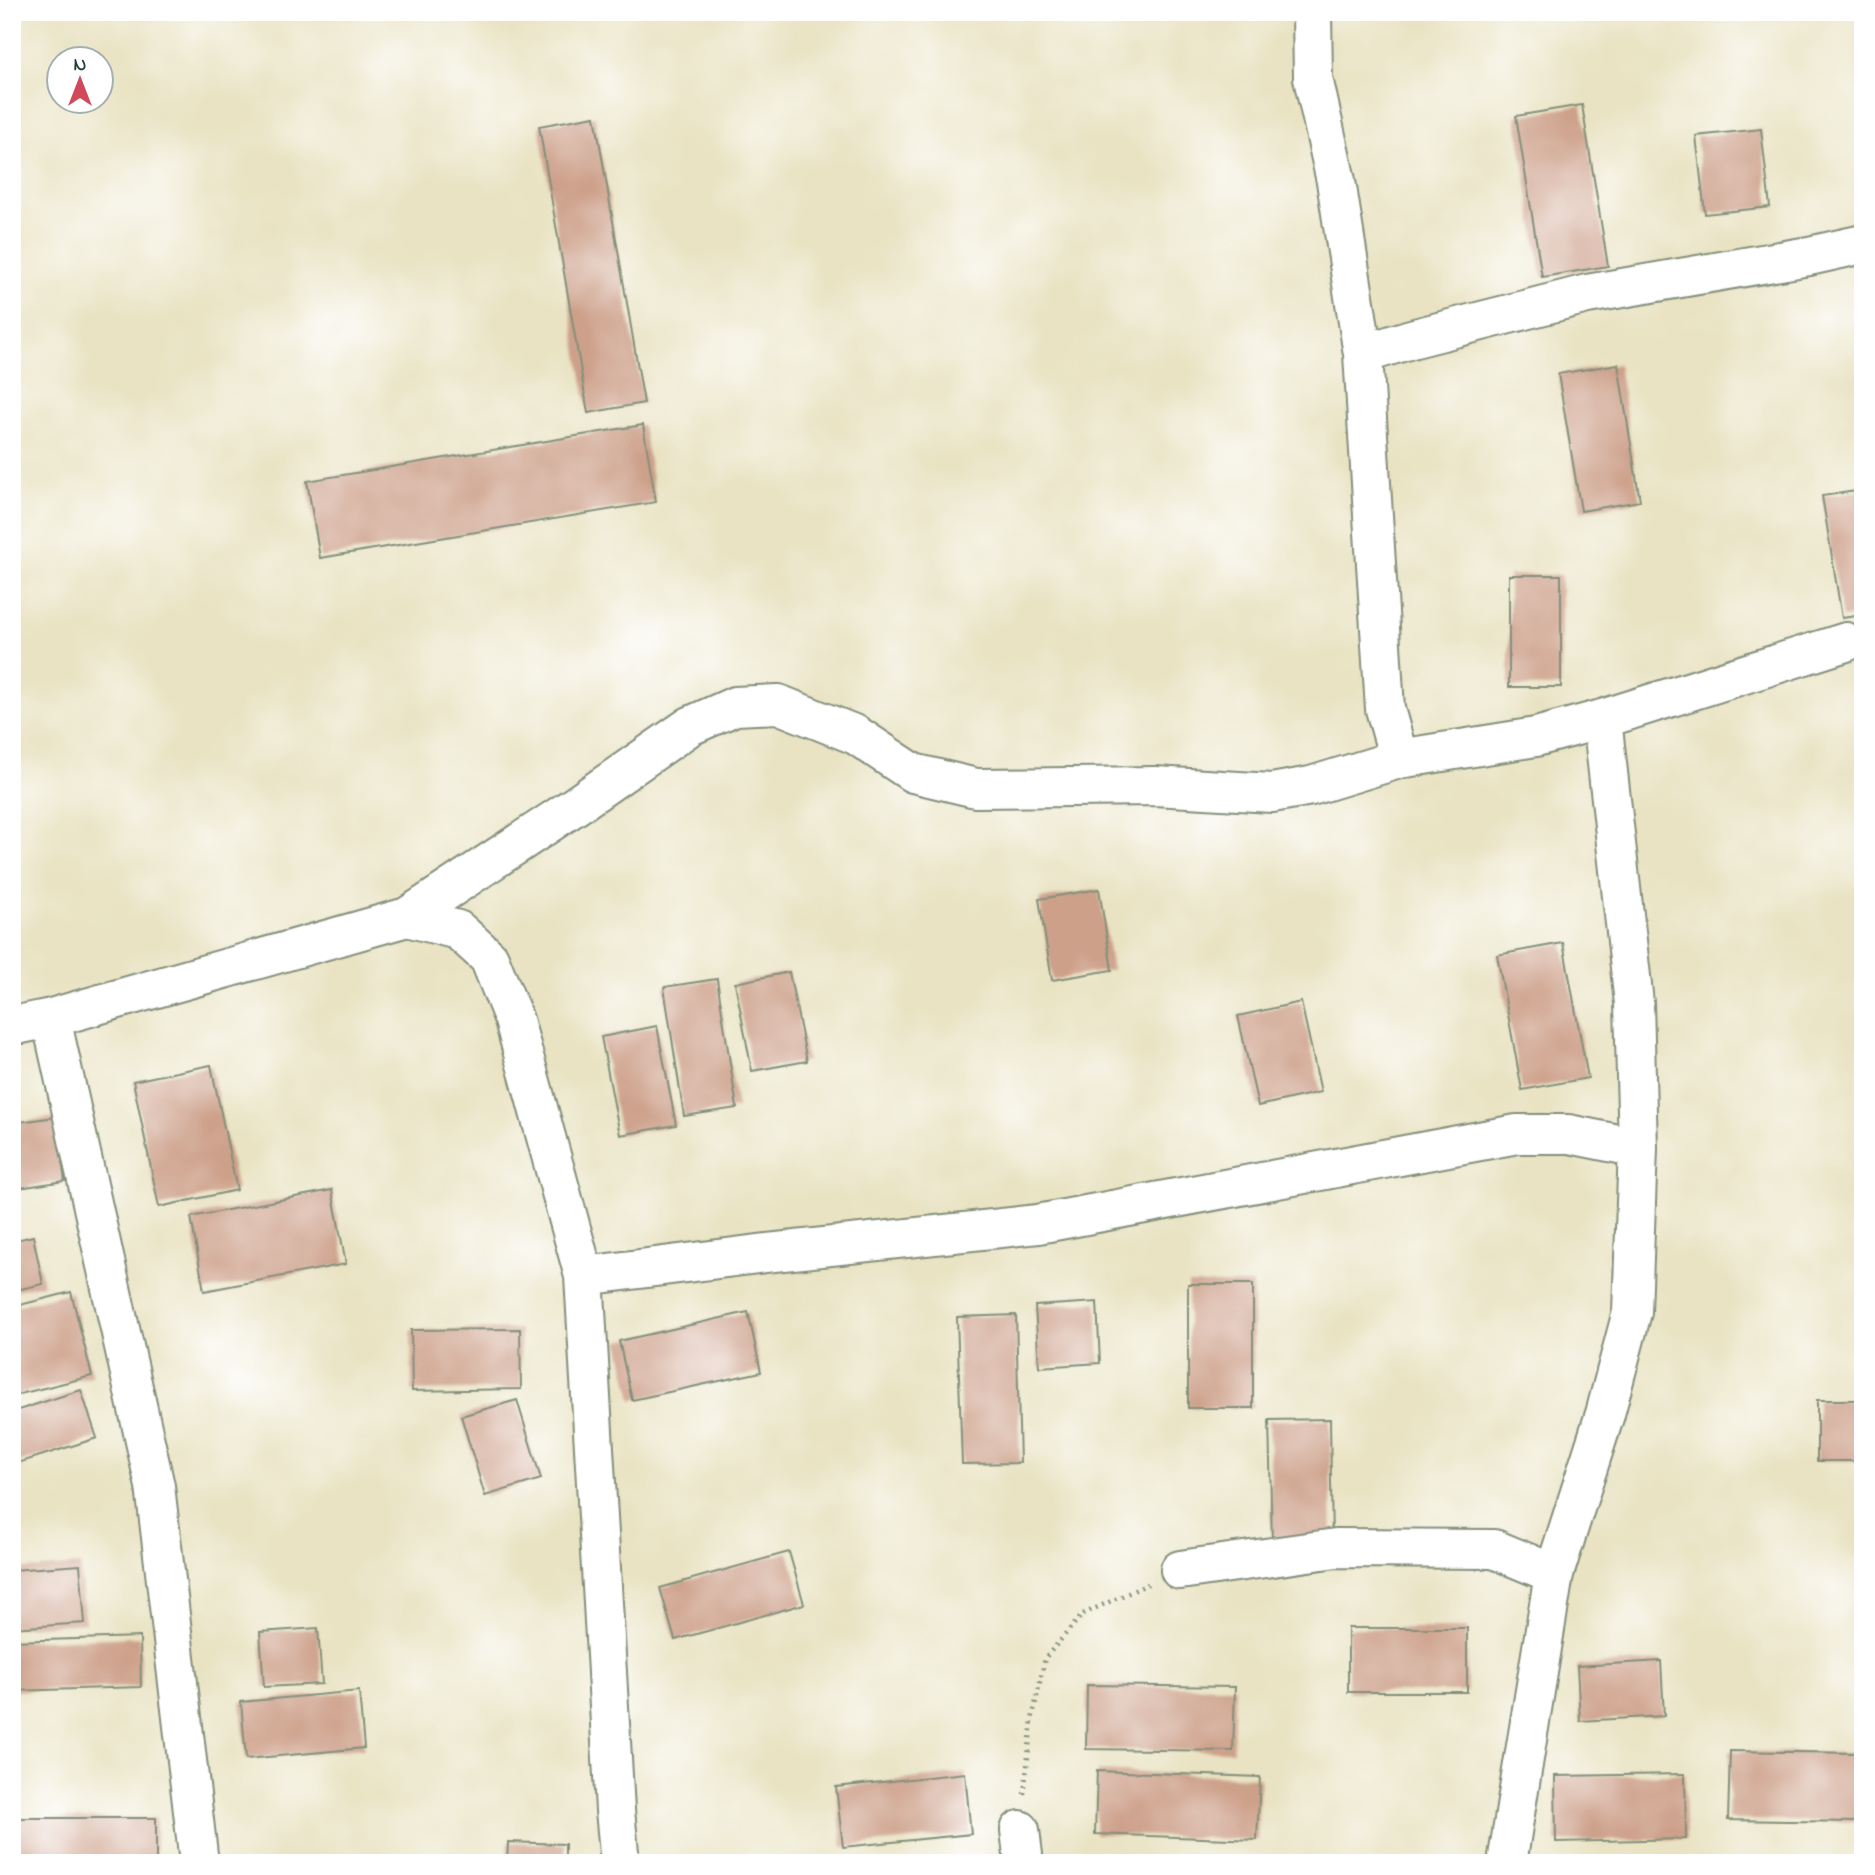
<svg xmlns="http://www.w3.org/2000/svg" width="1875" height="1875" viewBox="0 0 1875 1875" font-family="'Indie Flower',sans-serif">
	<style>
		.building { fill: #cda08a }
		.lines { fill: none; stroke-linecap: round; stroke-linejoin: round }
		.minor-casing { stroke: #84907c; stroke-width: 42 }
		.path { stroke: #84907c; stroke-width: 4.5; stroke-dasharray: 2 5; stroke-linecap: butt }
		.minor { stroke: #fff; stroke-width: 38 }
	</style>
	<rect width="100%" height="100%" fill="#fff"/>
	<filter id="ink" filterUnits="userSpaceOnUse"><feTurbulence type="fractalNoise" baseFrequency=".0143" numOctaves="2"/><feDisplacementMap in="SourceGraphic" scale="14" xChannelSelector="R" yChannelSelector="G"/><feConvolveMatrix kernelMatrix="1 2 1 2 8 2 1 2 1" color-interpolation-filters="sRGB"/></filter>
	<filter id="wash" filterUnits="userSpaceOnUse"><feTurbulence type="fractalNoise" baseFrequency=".00686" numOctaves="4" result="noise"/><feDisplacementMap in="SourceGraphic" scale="28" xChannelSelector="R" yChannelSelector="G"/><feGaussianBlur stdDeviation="1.57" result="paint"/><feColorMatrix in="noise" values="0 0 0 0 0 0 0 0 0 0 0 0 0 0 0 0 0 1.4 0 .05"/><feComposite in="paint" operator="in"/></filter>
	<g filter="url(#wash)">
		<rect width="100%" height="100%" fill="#e9e3c3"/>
		<g id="blocks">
			<path class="building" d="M 1582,105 L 1608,266 L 1542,277 L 1516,116 Z
				M 595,116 L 644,403 L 588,413 L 539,126 Z
				M 1761,129 L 1770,207 L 1705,214 L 1696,136 Z
				M 1618,364 L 1640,501 L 1581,511 L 1558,374 Z
				M 643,425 L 656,502 L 320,558 L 307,481 Z
				M 1863,490 L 1863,615 L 1842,618 L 1822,496 Z
				M 1509,575 L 1561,575 L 1561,687 L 1509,687 Z
				M 1099,889 L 1112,970 L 1052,980 L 1039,899 Z
				M 1563,943 L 1588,1078 L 1522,1090 L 1497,955 Z
				M 789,972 L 807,1061 L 752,1071 L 735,983 Z
				M 717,979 L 737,1108 L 684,1116 L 664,987 Z
				M 1301,1002 L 1321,1092 L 1258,1106 L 1238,1016 Z
				M 657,1026 L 676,1125 L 620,1135 L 601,1037 Z
				M 211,1065 L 237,1190 L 159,1207 L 133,1081 Z
				M 56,1117 L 65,1181 L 12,1189 L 12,1123 Z
				M 332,1190 L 346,1264 L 204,1291 L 191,1217 Z
				M 33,1236 L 43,1284 L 12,1291 L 12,1241 Z
				M 1188,1284 L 1253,1284 L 1253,1408 L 1188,1408 Z
				M 71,1292 L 92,1376 L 12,1396 L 12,1307 Z
				M 1097,1302 L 1100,1363 L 1039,1367 L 1035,1306 Z
				M 748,1312 L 761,1372 L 632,1400 L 619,1341 Z
				M 1016,1315 L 1020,1463 L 962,1464 L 957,1317 Z
				M 520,1329 L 521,1389 L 412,1391 L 411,1330 Z
				M 81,1390 L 97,1438 L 12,1465 L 12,1412 Z
				M 517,1400 L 541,1479 L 485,1496 L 461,1416 Z
				M 1817,1400 L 1863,1400 L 1863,1461 L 1817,1461 Z
				M 1330,1419 L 1332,1542 L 1272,1543 L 1269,1420 Z
				M 789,1552 L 804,1604 L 675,1640 L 660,1588 Z
				M 80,1565 L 85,1623 L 12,1628 L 12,1570 Z
				M 318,1628 L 322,1684 L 264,1687 L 260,1632 Z
				M 1348,1628 L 1467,1628 L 1467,1692 L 1348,1692 Z
				M 140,1637 L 141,1687 L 12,1691 L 12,1641 Z
				M 1661,1661 L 1664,1716 L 1580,1721 L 1577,1666 Z
				M 1087,1685 L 1235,1687 L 1233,1751 L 1086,1749 Z
				M 359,1691 L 364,1748 L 246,1759 L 241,1702 Z
				M 1730,1751 L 1858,1753 L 1857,1822 L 1728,1820 Z
				M 1097,1771 L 1260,1777 L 1257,1840 L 1095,1834 Z
				M 965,1773 L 971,1834 L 843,1847 L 836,1787 Z
				M 1685,1774 L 1686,1839 L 1556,1842 L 1555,1776 Z
				M 15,1818 L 156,1818 L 156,1863 L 15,1863 Z
				M 508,1842 L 565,1844 L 565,1863 L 507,1863 Z"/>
		</g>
	</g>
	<g filter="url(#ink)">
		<use href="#blocks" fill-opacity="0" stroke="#84907c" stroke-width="2"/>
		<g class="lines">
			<g class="minor-casing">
				<path id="minor" d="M 1312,12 L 1313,78 L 1336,181 L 1363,354 L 1385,709 L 1399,759
					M 1363,354 L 1411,339 L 1587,294 L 1809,256 L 1863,244
					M 407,917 L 575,806 L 690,726 L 735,706 L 778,704 L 856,735 L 913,773 L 976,788 L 1155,786 L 1272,793 L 1311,786 L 1399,759 L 1536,737 L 1602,719 L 1846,642
					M 51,1018 L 155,1486 L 199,1863
					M 12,1026 L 51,1018 L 407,917 L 458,930 L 489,958 L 514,1020 L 584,1276 L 615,1810 L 620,1863
					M 584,1276 L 766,1253 L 1038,1224 L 1517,1134 L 1569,1134 L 1638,1148
					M 1180,1570 L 1336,1548 L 1494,1549 L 1554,1574 L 1507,1863
					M 1554,1574 L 1605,1414 L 1632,1312 L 1638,1148 L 1634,1003 L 1602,719
					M 1020,1830 L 1024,1863"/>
			</g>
			<path class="path" d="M 1024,1794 L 1032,1720 L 1045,1658 L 1083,1614 L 1148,1584"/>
			<use href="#minor" class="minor"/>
		</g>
	</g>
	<rect width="1875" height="1875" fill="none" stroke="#fff" stroke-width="42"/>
	<g transform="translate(80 80)"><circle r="33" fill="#ffffff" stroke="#a5b1ae" stroke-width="2"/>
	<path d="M0-5L12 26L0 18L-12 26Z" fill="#d1495b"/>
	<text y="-10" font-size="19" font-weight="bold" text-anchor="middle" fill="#1f3d34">N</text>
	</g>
</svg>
